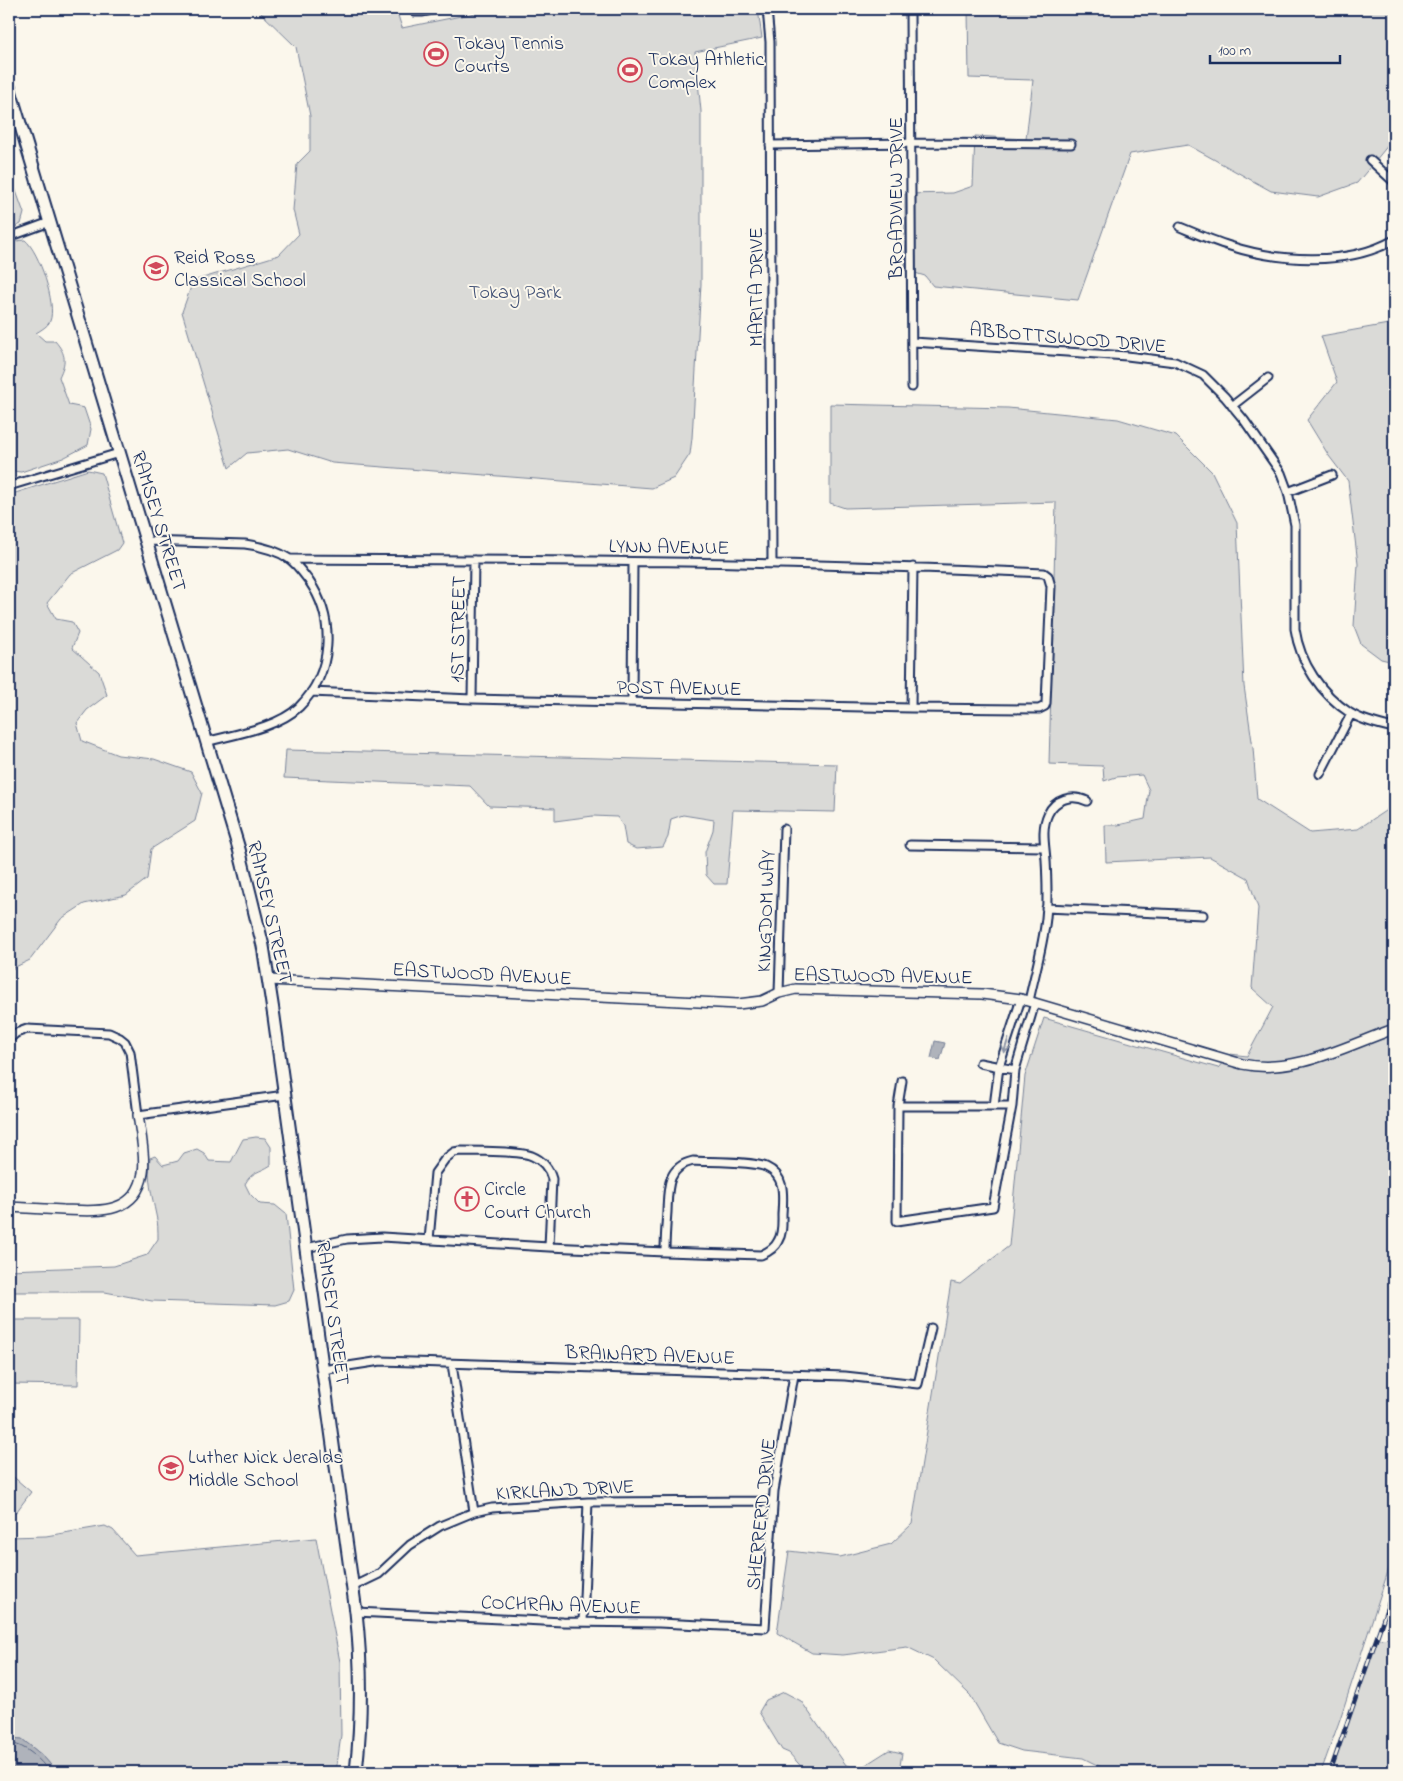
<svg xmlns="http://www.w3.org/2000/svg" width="1403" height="1781" viewBox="0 0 1403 1781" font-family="'Indie Flower',sans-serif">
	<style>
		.green { fill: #dadad7; stroke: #7a849a }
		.water { fill: #afb3bb; stroke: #747e96 }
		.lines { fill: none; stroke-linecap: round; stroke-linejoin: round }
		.shore { stroke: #566483; stroke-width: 1 }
		.minor-casing { stroke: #1b2f5e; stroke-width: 11 }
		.tertiary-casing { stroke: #1b2f5e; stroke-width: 12 }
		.primary-casing { stroke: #1b2f5e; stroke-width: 15 }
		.minor { stroke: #fbf7ec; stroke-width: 7 }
		.tertiary { stroke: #fbf7ec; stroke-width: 9 }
		.primary { stroke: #fbf7ec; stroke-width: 11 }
		.rail-casing { stroke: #1b2f5e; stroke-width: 4.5 }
		.rail { stroke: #fbf7ec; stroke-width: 2.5; stroke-dasharray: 8; stroke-linecap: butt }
		.oneway { stroke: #8b93a5 }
		.labels { text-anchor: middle; stroke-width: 4; stroke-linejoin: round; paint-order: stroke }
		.poi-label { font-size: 20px; fill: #1b2f5e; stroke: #fbf7ec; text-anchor: start }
		.street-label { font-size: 20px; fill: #1b2f5e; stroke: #fbf7ec }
		.park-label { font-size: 20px; fill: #415176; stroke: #fbf7ec }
	</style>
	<rect width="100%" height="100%" fill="#fbf7ec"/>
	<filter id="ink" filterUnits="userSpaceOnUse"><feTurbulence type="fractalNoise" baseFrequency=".02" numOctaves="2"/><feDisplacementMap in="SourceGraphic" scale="10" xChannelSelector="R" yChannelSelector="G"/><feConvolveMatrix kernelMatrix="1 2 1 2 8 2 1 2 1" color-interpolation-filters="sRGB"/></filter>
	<g filter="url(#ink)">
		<path class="green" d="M 257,9 L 396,9 L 402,28 L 495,9 L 758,9 L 762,38 L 695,52 L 701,111 L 701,284 L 692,438 L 690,454 L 674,478 L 652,488 L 332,463 L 288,449 L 247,453 L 229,468 L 182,312 L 193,281 L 279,255 L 299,234 L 293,210 L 297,164 L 310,151 L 310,116 L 296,47 Z
			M 968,9 L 1394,9 L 1394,138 L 1357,183 L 1318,197 L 1271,191 L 1188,145 L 1130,154 L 1078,300 L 933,286 L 925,276 L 905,270 L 905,194 L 953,193 L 973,186 L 975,136 L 1026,139 L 1033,80 L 969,78 Z
			M 9,167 L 11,168 L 16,191 L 24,213 L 21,224 L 9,230 Z
			M 25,240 C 39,251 57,305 50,321 C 48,326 41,330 36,333 L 45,341 L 55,341 C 67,355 66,362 59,377 L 69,405 L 84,408 L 91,429 L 88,445 L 63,458 L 21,472 L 12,471 L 9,468 L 9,246 L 16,241 Z
			M 1394,323 L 1394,662 L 1381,659 L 1361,644 L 1354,626 L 1358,564 L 1348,481 L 1329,456 L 1307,420 L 1337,382 L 1321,336 Z
			M 830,404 L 1008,408 L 1118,419 L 1176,436 L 1212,472 L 1237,523 L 1244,686 L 1253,748 L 1257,799 L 1310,833 L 1358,829 L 1394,805 L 1394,1075 L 1391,1080 L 1394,1087 L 1394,1553 L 1340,1719 L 1321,1772 L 1102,1772 L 1101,1767 L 1083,1758 L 1022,1751 L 998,1743 L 970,1695 L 934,1660 L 907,1647 L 843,1655 L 812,1653 L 777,1633 L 789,1551 L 840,1557 L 891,1544 L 912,1524 L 951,1282 L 960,1284 L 1009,1246 L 1025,1076 L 1044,1018 L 1218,1068 L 1230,1054 L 1247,1056 L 1273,1007 L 1252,988 L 1258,908 L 1248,878 L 1210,857 L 1106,862 L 1105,825 L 1118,825 L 1145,819 L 1149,790 L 1142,775 L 1116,777 L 1104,781 L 1103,766 L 1049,764 L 1056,502 L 845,508 L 830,503 Z
			M 88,470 L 102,473 L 122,543 L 117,550 L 70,574 L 47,603 L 56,619 L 72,622 L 78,633 L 72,648 L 99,672 L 107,695 L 87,710 L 77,723 L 82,741 L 118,755 L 154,759 L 191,772 L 202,793 L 195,821 L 151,849 L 147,879 L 126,895 L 84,904 L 61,919 L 30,960 L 9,970 L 9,495 Z
			M 286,750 L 837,764 L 835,812 L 733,810 L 727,884 L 714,884 L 706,875 L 705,852 L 713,830 L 714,820 L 683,815 L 671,819 L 668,837 L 663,847 L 636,849 L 626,844 L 623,826 L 617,817 L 593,816 L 555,821 L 555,808 L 489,806 L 470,786 L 284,778 Z
			M 256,1137 L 265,1138 L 271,1147 L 271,1165 C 259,1173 252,1171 245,1184 L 250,1194 L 260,1204 L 275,1205 L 286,1214 L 294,1290 L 289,1301 L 275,1305 L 152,1301 L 105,1292 L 9,1292 L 9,1270 L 114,1266 L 147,1255 L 158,1239 C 158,1231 158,1222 156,1215 C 152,1195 147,1179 150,1158 L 155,1156 L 163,1165 L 178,1161 L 184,1153 L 197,1149 L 204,1153 L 209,1161 L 231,1162 L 243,1139 Z
			M 9,1320 L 79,1320 L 78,1385 L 9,1384 Z
			M 9,1473 L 31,1492 L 17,1511 L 9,1516 Z
			M 105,1526 L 113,1530 L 135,1555 L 316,1538 L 340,1662 L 341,1735 L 336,1772 L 84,1772 L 79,1768 L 73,1772 L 57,1772 L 43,1756 L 22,1739 L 9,1738 L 9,1537 L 46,1536 Z
			M 1394,1638 L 1394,1772 L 1331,1772 L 1376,1639 Z
			M 784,1692 L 801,1701 L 846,1765 L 859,1769 L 889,1750 L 902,1753 L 899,1772 L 806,1772 L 789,1753 L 782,1750 L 759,1712 L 766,1700 Z"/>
		<path class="water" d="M 935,1041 L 945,1043 L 940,1060 L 931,1058 Z
			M 9,1738 L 22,1739 L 43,1756 L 57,1772 L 9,1772 Z"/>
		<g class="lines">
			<path class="shore" d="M 9,1743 C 27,1745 39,1759 50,1772"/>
			<g class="minor-casing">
				<path id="minor" d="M 412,9 L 415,12 L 422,12 L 438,9
					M 767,9 L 770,42 L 772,564
					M 910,9 L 912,387
					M 770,145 L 911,143 L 1071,144
					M 1370,160 L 1394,182
					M 1180,227 C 1197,234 1213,241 1230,246 C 1280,262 1348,266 1394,240
					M 9,237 L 50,222
					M 913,342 L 1127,356 L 1175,362 L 1203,375 L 1225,397 L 1244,420 L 1281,473 L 1288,492 L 1295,525 L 1295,629 C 1300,663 1321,694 1350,713 C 1363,721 1380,725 1394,728
					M 1232,406 L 1268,378
					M 9,486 L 119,453
					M 1288,492 L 1332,475
					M 146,541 L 245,544 C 259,546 276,550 288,558 C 296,563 303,573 309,581 C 336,620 333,673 299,707 C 277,728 235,734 206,742
					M 291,559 C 542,560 793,561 1044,573 L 1048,576 L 1051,586 L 1046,703 L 1045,706 L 1039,709 L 911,708 L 472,699 L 311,692
					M 472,699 L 474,560
					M 632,702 L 633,562
					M 911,708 L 913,567
					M 1320,774 L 1351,714
					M 910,845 L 1044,847
					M 1046,908 L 1203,915
					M 779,993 L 784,829
					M 1029,1001 C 1035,973 1043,946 1046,918 C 1048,899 1047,879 1046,860 C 1045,845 1041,829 1048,814 C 1055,799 1072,794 1087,801
					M 9,1039 L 16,1033 L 27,1029 L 109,1033 L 120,1038 L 125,1042 L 130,1052 L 138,1115 L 285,1095
					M 980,1063 L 1015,1070
					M 898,1106 L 1012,1106 L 993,1207 L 897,1221 L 898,1106 L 902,1081
					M 994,1106 L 999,1067 L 1021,999
					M 1012,1106 L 1015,1070 L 1035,1003
					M 693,1161 C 709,1162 753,1161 766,1167 C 786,1176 783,1196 782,1214 C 782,1223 783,1233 778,1241 C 775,1248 768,1252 761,1255 L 665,1252 C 665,1239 666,1225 667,1212 C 668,1190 666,1167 693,1161 Z
					M 429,1240 L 435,1173 L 445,1159 L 454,1152 L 460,1151 C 474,1151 521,1151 532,1156 C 542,1160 549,1168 552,1179 L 549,1247
					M 306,1248 L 347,1239 L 382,1237 L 549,1247 L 665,1252
					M 452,1364 L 474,1512
					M 322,1370 L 381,1361 L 845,1376 L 918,1384 L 931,1328
					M 352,1587 L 379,1574 L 410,1545 L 440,1526 L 474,1512 L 492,1508 L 588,1502 L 773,1501
					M 356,1612 L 563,1622 L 659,1623 L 765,1628 L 774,1491 L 794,1375
					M 583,1622 L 588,1502"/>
			</g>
			<g class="tertiary-casing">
				<path id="tertiary" d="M 269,980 L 738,1004 L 762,1001 L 779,993 L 796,989 L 982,994 L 1021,999 L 1242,1064 C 1295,1075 1345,1046 1394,1029
					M 9,1207 C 27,1208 45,1209 63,1210 C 96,1211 136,1216 143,1173 C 146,1158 140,1130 138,1115"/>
			</g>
			<g class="primary-casing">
				<path id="primary" d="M 9,87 L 239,849 L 263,946 L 274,1017 L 356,1612 C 362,1666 362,1718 356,1772"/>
			</g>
			<use href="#minor" class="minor"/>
			<use href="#tertiary" class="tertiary"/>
			<use href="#primary" class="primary"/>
			<g class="rail-casing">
				<path id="rail" d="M 1330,1772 L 1394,1588"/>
			</g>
			<use href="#rail" class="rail"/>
		</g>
		<defs><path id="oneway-shaft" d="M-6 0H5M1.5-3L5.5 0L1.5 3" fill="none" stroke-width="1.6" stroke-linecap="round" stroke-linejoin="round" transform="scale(1.25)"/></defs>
		<use class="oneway" href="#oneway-shaft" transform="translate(1006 1046) rotate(108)"/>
	</g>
	<defs>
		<g id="stadium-ring" transform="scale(1.25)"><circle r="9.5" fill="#fbf7ec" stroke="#d1495b" stroke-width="1.5"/><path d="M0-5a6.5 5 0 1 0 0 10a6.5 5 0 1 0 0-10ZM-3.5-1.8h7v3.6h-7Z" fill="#d1495b"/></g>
		<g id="school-ring" transform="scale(1.25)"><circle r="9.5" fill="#fbf7ec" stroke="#d1495b" stroke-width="1.5"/><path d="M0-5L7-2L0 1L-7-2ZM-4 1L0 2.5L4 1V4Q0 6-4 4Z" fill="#d1495b"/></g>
		<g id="church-ring" transform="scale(1.25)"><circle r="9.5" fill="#fbf7ec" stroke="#d1495b" stroke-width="1.5"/><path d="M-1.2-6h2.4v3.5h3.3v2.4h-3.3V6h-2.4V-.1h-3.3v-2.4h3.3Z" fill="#d1495b"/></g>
	</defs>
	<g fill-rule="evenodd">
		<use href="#stadium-ring" x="436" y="54"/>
		<use href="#stadium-ring" x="630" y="70"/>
		<use href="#school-ring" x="156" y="268"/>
		<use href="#church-ring" x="467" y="1199"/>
		<use href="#school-ring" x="171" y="1468"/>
	</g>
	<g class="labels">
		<g class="poi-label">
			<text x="454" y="49">Tokay Tennis<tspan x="454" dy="23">Courts</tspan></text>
			<text x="648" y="65">Tokay Athletic<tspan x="648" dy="23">Complex</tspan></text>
			<text x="174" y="263">Reid Ross<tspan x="174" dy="23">Classical School</tspan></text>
			<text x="484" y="1195">Circle<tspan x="484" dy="23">Court Church</tspan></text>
			<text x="188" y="1463">Luther Nick Jeralds<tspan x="188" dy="23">Middle School</tspan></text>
		</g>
		<g class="street-label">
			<text transform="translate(895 198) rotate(-90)" y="7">BROADVIEW DRIVE</text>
			<text transform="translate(755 287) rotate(-90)" y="7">MARITA DRIVE</text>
			<text transform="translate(1068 337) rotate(5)" y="7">ABBOTTSWOOD DRIVE</text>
			<text transform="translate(160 521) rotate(73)" y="7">RAMSEY STREET</text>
			<text transform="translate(669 546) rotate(1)" y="7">LYNN AVENUE</text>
			<text transform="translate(457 629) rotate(-89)" y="7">1ST STREET</text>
			<text transform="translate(679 687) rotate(1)" y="7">POST AVENUE</text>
			<text transform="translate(765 911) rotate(-88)" y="7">KINGDOM WAY</text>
			<text transform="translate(271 912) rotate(77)" y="7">RAMSEY STREET</text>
			<text transform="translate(482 973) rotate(3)" y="7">EASTWOOD AVENUE</text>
			<text transform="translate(883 975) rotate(1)" y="7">EASTWOOD AVENUE</text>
			<text transform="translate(334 1313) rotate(82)" y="7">RAMSEY STREET</text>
			<text transform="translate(650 1354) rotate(2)" y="7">BRAINARD AVENUE</text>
			<text transform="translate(565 1489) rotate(-3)" y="7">KIRKLAND DRIVE</text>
			<text transform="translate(760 1514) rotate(-84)" y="7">SHERRERD DRIVE</text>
			<text transform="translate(561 1604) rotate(2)" y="7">COCHRAN AVENUE</text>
		</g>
		<g class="park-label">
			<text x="515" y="298">Tokay Park</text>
		</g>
	</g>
	<rect width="1403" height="1781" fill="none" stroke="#fbf7ec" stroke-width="30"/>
	<rect x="15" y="15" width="1373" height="1751" fill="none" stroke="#1b2f5e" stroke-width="2" filter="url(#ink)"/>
	<path d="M1210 55v8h130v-8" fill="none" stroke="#1b2f5e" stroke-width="2.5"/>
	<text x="1218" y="55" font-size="15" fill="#1b2f5e" stroke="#fbf7ec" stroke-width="4" paint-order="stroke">100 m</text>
</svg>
